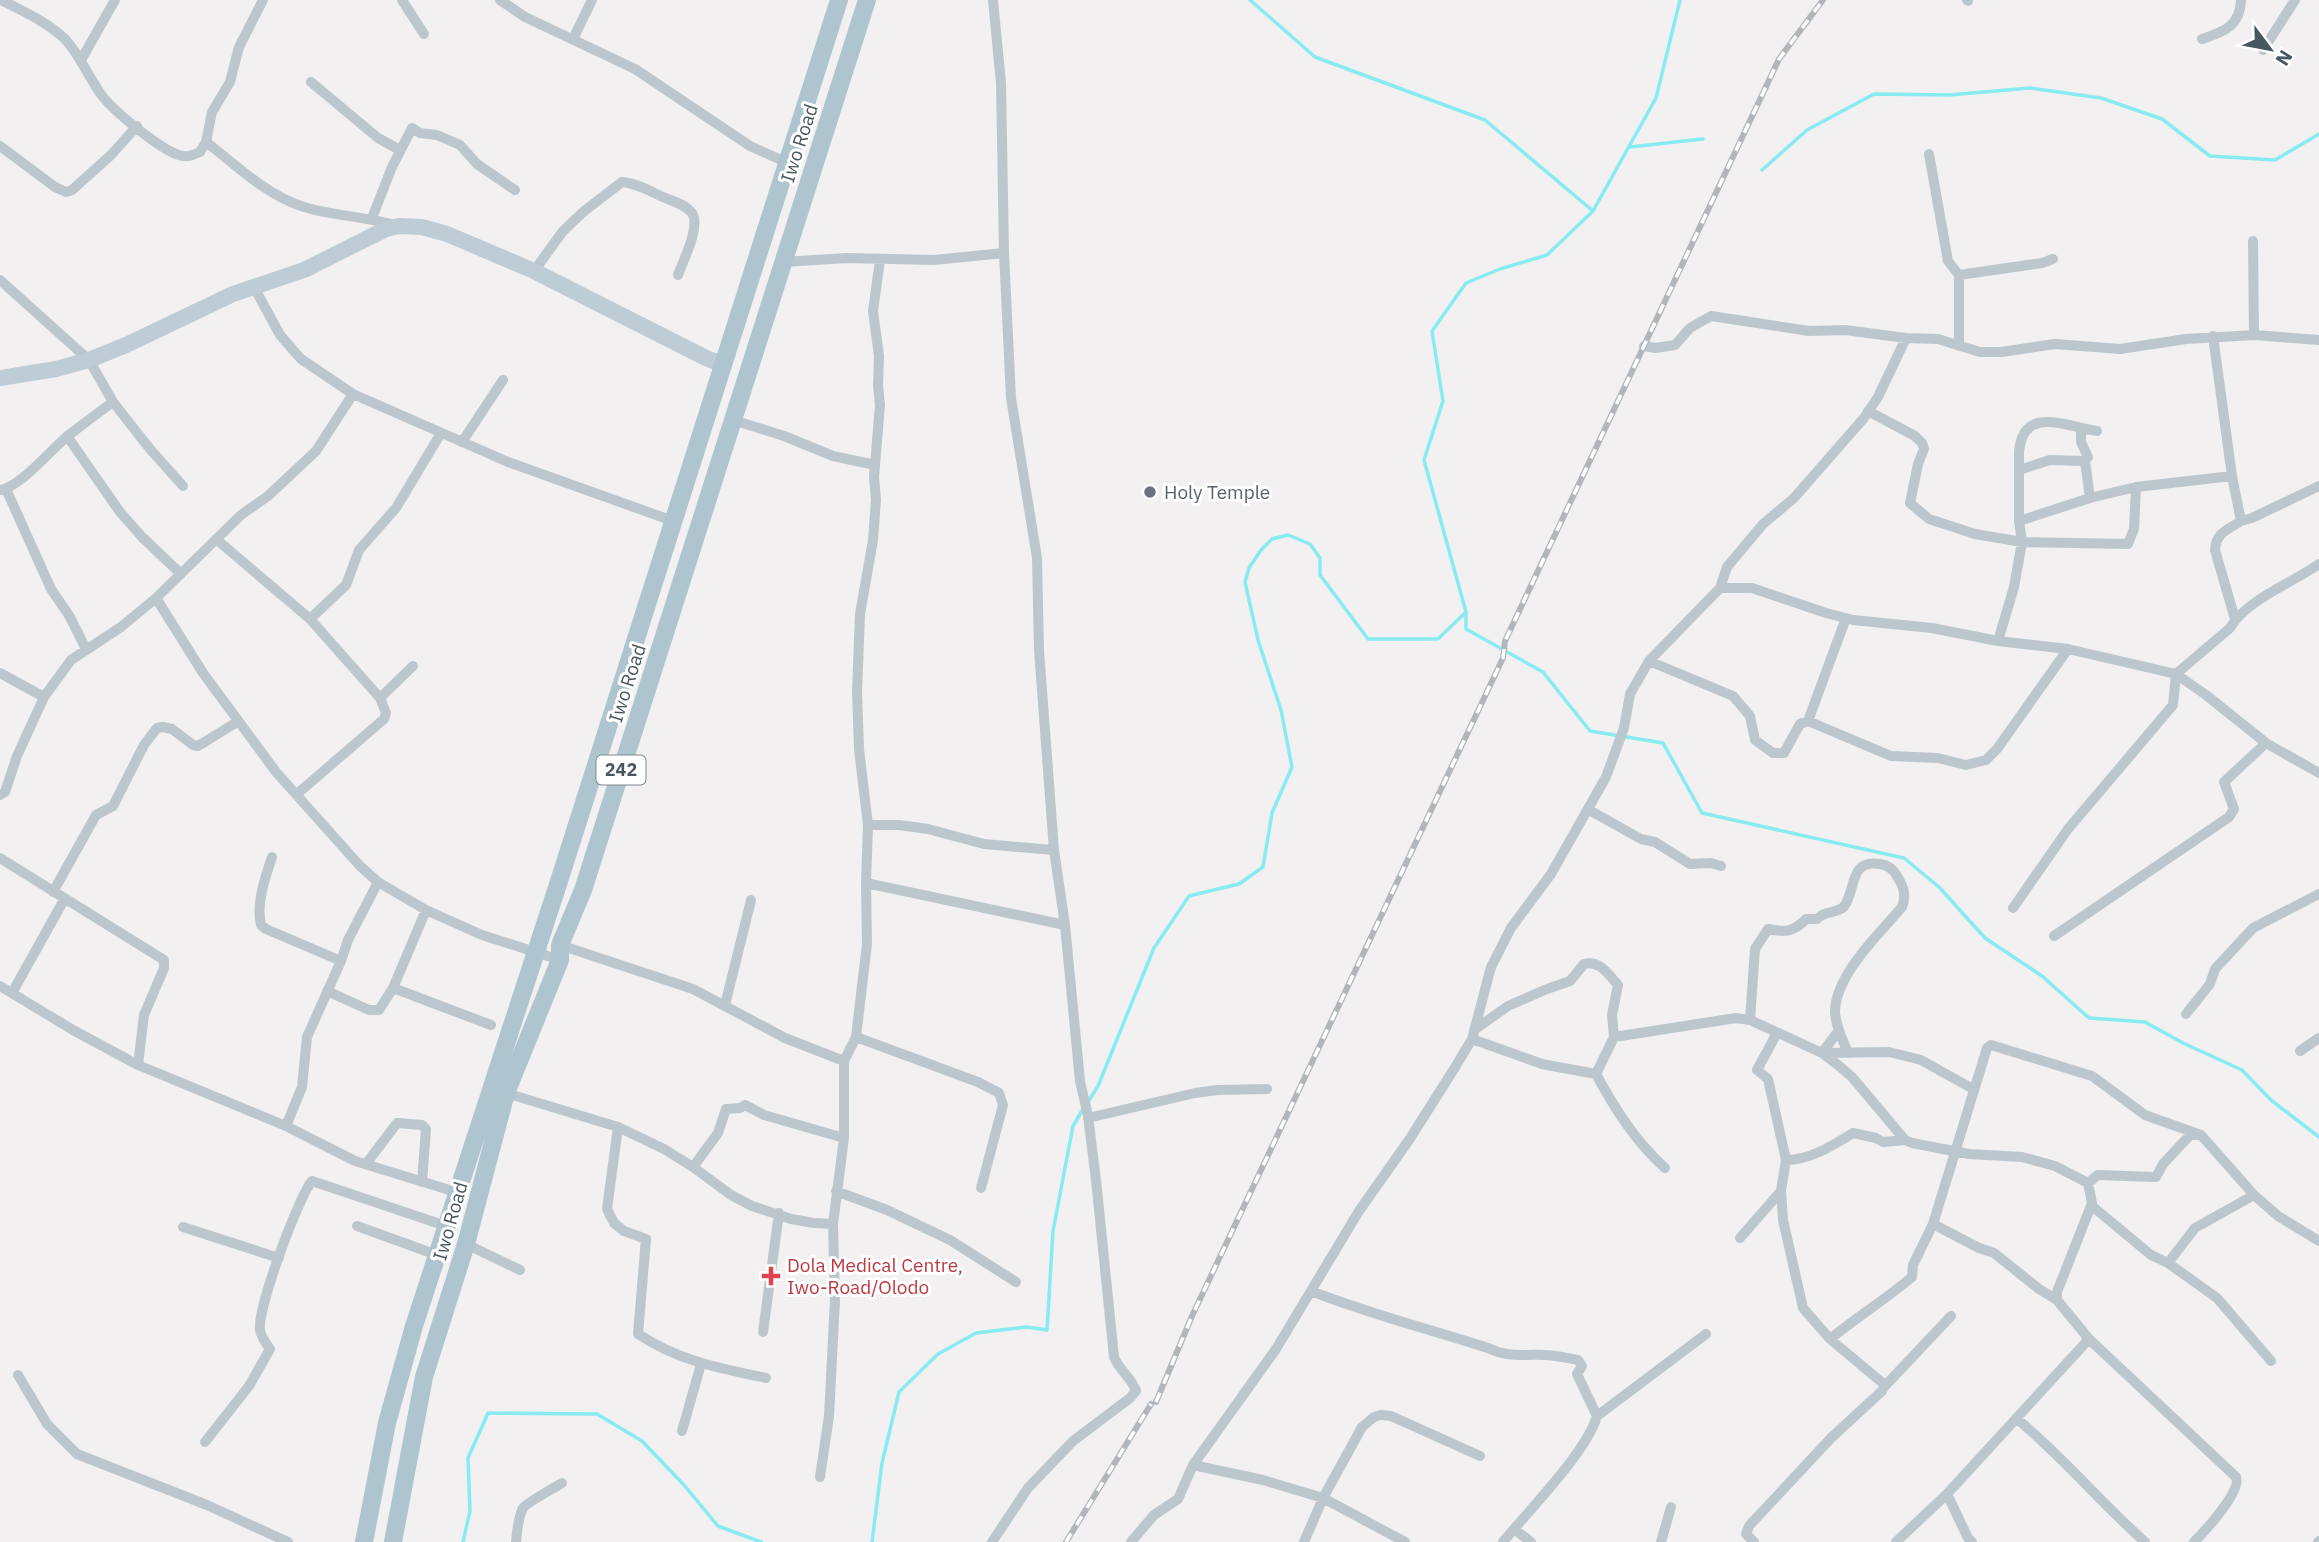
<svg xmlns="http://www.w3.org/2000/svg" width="2319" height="1542" viewBox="0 0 2319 1542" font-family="'IBM Plex Sans',sans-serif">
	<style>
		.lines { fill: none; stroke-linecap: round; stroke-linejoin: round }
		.stream { stroke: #87ebf1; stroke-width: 3.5 }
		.street { stroke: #bbc7cd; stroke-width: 10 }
		.secondary { stroke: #bdccd5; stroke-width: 16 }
		.primary { stroke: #aec5d0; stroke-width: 18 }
		.rail-casing { stroke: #b2b6bb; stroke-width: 6 }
		.rail { stroke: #fff; stroke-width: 3.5; stroke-dasharray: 10; stroke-linecap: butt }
		.worship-dot { fill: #6b7280; stroke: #fff; stroke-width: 2.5 }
		.health-dot { fill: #e0444e; stroke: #fff; stroke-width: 2.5 }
		.labels { text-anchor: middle; stroke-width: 6; stroke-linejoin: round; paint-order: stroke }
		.shield { fill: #fff; stroke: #7e898f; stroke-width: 2 }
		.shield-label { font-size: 18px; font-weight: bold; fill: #47575f }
		.street-label { font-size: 19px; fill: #47575f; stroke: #fff }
		.worship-label { font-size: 19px; fill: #5b616d; stroke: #fff; text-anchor: start }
		.health-label { font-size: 19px; fill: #be3a42; stroke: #fff; text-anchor: start }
	</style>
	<rect width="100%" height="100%" fill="#f2f0f0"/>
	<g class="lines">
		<path class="stream" d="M 1250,0 L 1315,57 L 1485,120 L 1593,211
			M 1630,147 L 1703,139
			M 1762,170 L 1807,130 L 1874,94 L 1949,95 L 2030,88 L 2101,98 L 2162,119 L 2210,156 L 2275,160 L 2319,134
			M 1466,612 L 1466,629 L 1543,672 L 1590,731 L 1663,743 L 1702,813 L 1904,858 L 1939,887 L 1985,938 L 2042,976 L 2089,1018 L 2145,1022 L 2183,1043 L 2242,1070 L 2271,1100 L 2319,1137
			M 1088,1102 L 1098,1086 L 1154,948 L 1189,896 L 1239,884 L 1263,867 L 1272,813 L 1292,767 L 1281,710 L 1258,640 L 1245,582 L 1249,568 L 1261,550 L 1272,539 L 1288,535 L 1310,544 L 1320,558 L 1320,575 L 1368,639 L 1438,639 L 1466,612 L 1424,460 L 1443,401 L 1432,331 L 1466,283 L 1500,269 L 1547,255 L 1593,211 L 1656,98 L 1680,0
			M 463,1542 L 470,1511 L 468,1458 L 488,1413 L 597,1414 L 642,1441 L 684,1485 L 718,1526 L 761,1542
			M 872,1542 L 882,1463 L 899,1392 L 938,1354 L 976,1333 L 1027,1327 L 1047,1330 L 1053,1231 L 1073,1126 L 1083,1109"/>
		<path class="street" d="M 1,0 C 23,11 47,22 65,39 C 81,56 89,79 103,97 C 115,112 161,150 179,155 C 187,158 193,155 200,152 L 206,142 L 212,112 L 230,82 L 239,47 L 263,0
			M 402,0 L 424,34
			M 500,0 L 525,17 L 635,69 L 750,146 L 788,163
			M 993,0 L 1001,83 L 1004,253
			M 1967,0 L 1968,1
			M 573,39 L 592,0
			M 2202,39 C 2224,32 2240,26 2241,0
			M 2263,50 L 2295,0
			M 81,60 L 115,0
			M 311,82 L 378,138 L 400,150
			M 206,142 C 235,164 265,194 301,206 C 330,216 366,216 398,226
			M 0,146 L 55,187 L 66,192 L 72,190 L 111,155 L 137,126
			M 1929,154 L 1948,261 L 1959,275 L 1959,346
			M 372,218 L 392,167 L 412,128 L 420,133 L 437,135 L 460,145 L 477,164 L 515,190
			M 2253,241 L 2254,335
			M 783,262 L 847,258 L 934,260 L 1004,253 L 1011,398 L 1037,558 L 1039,650 L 1054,850 L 1065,925 L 1080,1081 L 1088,1116 L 1096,1180 L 1114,1357 C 1119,1370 1132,1378 1136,1391 L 1130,1398 L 1073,1441 L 1028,1488 L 992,1542
			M 534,271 L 563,231 L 583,212 L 622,182 C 636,183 650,191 663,197 C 672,201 685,204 692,213 C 701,226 683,261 678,275
			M 1959,275 L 2042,263 L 2053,259
			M 0,280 L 89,360 L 113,402 L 150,449 L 183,486
			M 254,287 L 280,335 L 301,359 L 353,394 L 508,462 L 673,521
			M 2213,336 L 2232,476
			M 1644,346 L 1655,348 L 1675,345 L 1690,328 L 1711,316 L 1809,331 L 1845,330 L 1906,338 L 1938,339 L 1980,352 L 2001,352 L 2055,344 L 2120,349 L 2186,339 L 2254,335 L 2319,340
			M 1868,411 L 1915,436 L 1922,443 L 1924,449 L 1918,464 L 1910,503 L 1929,519 L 1975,534 L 2022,542 L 2128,544 L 2134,529 L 2136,487
			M 733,420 L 784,436 L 833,456 L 875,465
			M 2081,429 L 2081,442 L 2088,457 L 2085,461 L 2090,498
			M 67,436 L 120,512 L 142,537 L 181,574
			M 462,442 L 503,380
			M 2019,470 L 2050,460 L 2085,461
			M 6,489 L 51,589 L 70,617 L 86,649
			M 0,490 C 21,487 52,448 69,435 C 83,424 98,413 113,402
			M 2019,521 L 2090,498 L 2136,487 L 2232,476 L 2241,521 L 2252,518 L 2319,486
			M 216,539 L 310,619 L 380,698
			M 1720,588 L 1752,588 L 1826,613 L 1853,620 L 1932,628 L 1998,641 L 2068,649 L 2176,674 L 2206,695 L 2266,743 L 2319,773
			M 156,598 L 203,673 L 276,772 L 360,866 L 378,882 L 426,910 L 482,935 L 560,960
			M 310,619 L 346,585 L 359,550 L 396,508 L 441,433
			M 2235,619 L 2215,550 C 2216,532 2228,530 2241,521
			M 1998,641 L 2014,587 L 2022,542 L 2019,521 L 2019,452 C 2023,404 2067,427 2097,431
			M 1649,661 L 1733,696 L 1750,716 L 1755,740 L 1773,753 L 1784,753 L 1800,724 L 1808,721 L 1891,756 L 1938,758 L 1966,765 L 1986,760 L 1997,749 L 2068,649
			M 0,673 L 44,697
			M 1808,721 L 1846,618
			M 297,794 L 384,719 L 386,713 L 380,698 L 413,666
			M 0,795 L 5,792 L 17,756 L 44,697 L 71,660 L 121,627 L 156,598 L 241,515 L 268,496 L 316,451 L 353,394
			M 1589,810 L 1641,839 L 1655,842 L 1690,864 L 1711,863 L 1721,866
			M 868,825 L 899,825 L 928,829 L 984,844 L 1054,850
			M 272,857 C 265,878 256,903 261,925 L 266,929 L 341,961
			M 0,858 L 164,960 L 164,968 L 144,1015 L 138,1065
			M 866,883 L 1065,925
			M 53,892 L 96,815 L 113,806 L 144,745 L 157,728 L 163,727 L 172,729 L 193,745 L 198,746 L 237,722
			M 2013,908 L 2068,829 L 2173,705 L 2176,674 L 2230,628 C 2246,600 2292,583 2319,564
			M 2054,936 L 2229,817 L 2234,809 L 2224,782 L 2266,743
			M 560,945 L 693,989 L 785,1038 L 844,1061
			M 0,986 L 73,1030 L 138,1065 L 286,1126 L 355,1161 L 456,1192
			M 393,988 L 491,1025
			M 327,991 L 369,1010 L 379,1010 L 393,988 L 426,910
			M 12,993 L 64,900
			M 725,1005 L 751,900
			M 2186,1014 L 2210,984 L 2215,969 L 2253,928 L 2319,894
			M 1750,1020 L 1755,949 L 1768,929 C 1784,932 1793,933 1806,919 L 1817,919 C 1824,910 1840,914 1845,905 C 1856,889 1849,859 1880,864 C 1887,865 1893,869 1897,876 C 1903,886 1907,895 1902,907 C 1880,933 1836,974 1835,1011 C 1835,1025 1843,1040 1848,1053
			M 1474,1030 L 1508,1006 L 1547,989 L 1570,981 L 1584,964 C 1600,960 1608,974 1618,985 L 1612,1015 L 1614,1037
			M 856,1037 L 978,1082 L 999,1093 L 1003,1105 L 981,1188
			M 1472,1039 L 1542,1064 L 1596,1074 L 1614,1037 L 1736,1018 L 1750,1020 L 1822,1053 L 1838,1065 L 1852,1077 L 1905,1140 L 1912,1143 L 1969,1154 L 2022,1157 L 2055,1166 L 2088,1183 L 2098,1175 L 2156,1177 L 2163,1164 L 2190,1135 L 2201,1135
			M 2300,1051 L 2319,1038
			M 1822,1053 L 1889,1052 L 1921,1060 L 1973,1089
			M 1822,1053 L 1839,1030
			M 1596,1074 C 1615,1109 1635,1141 1665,1168
			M 506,1093 L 618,1127 L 664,1149 L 693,1167 L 731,1195 L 752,1206 L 791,1219 L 814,1223 L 833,1224
			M 1088,1118 L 1195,1093 L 1217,1090 L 1267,1089
			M 286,1126 L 302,1087 L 307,1037 L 341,961 L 348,940 L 378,882
			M 618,1127 L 607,1209 L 614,1223 L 624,1231 L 646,1239 L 638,1334 C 679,1361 719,1368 766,1378
			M 1786,1160 C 1810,1160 1832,1146 1853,1133 L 1876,1138 L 1883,1142 L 1905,1140
			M 366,1164 L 397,1123 L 422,1125 L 426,1129 L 422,1182
			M 693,1167 L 718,1133 L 726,1109 L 740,1108 L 745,1105 L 764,1115 L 844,1138
			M 2088,1183 L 2092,1203 L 2057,1292 L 2057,1300 L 2089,1339
			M 836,1191 L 887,1210 L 950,1240 L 1016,1282
			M 2092,1203 L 2092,1206 L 2151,1255 L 2168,1263 L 2195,1228 L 2254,1195
			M 1933,1224 L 1979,1248 L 1994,1253 L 2039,1289 L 2057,1300
			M 357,1226 L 437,1255
			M 183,1227 L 279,1258
			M 1740,1238 L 1781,1191
			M 466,1244 L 520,1270
			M 2168,1263 L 2217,1298 L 2271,1361
			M 1311,1291 C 1369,1314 1429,1329 1488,1348 C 1508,1358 1523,1354 1544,1355 C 1555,1355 1566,1358 1578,1360 L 1582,1366 L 1577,1374 L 1597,1416 C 1586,1453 1529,1510 1503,1542
			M 763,1332 L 779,1213
			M 1830,1339 C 1857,1317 1886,1299 1912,1277 L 1913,1265 L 1933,1224 L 1987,1048 L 1991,1045 L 2092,1076 L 2145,1115 L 2201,1135 L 2254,1195 L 2278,1216 L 2319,1241
			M 18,1375 L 47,1424 L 77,1454 L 207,1505 L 288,1542
			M 1885,1386 L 1951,1316
			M 1597,1416 L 1706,1334
			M 2017,1419 C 2063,1457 2101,1503 2145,1542
			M 682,1431 L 701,1364
			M 205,1442 L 249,1386 L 270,1349 C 266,1343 261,1337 260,1330 C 257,1309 298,1198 312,1181 L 446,1226
			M 1193,1465 L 1263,1480 L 1323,1498 L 1405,1542
			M 820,1477 L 829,1416 L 835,1300 L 833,1224 L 844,1138 L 844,1061 L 856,1037 L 867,944 L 866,883 L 868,825 L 859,749 L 857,692 L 860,614 L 873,540 L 876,500 L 874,477 L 880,405 L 878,386 L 879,356 L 873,311 L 880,260
			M 1947,1494 L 1968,1538 L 1972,1542
			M 1514,1529 L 1531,1542
			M 516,1542 C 517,1532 518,1517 523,1508 C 525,1504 555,1487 562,1483
			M 1131,1542 L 1154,1515 L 1178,1499 L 1193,1465 L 1276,1349 L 1359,1211 L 1409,1140 L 1454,1069 L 1472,1039 L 1491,967 L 1511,928 L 1551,874 L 1606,777 L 1624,728 L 1630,694 L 1649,661 L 1720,588 L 1727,567 L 1763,524 L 1794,498 L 1864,418 L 1878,397 L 1906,338
			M 1304,1542 L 1323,1498 L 1362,1427 L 1374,1417 L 1381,1415 L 1391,1416 L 1480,1456
			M 1661,1542 L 1671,1507
			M 1754,1542 L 1746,1534 L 1749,1526 L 1831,1438 L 1882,1391 L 1885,1385 L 1830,1339 L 1803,1308 L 1783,1220 L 1781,1191 L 1786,1160 L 1768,1079 L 1757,1070 L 1777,1033
			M 1896,1542 L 1947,1494 L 2089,1339 L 2236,1477 C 2242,1491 2205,1531 2194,1542
			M 2318,1542 L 2319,1541"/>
		<path class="secondary" d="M 0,378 L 56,369 L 89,360 L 126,345 L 233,294 L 304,270 L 386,229 L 399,226 L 422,227 L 447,234 L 534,271 L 706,358 L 724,365"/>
		<path class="primary" d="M 364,1542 L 387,1423 L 414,1326 L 561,875 L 839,0
			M 393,1542 L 424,1377 L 466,1244 L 506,1093 L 560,960 L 560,945 L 583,890 L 867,0"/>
		<g class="rail-casing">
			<path id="rail" d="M 1156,1402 L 1192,1316 L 1503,658 L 1505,641 L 1779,59 L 1823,0
				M 1066,1542 L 1151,1404"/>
		</g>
		<use href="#rail" class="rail"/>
	</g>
	<circle class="worship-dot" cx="1150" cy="492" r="7"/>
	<path class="health-dot" d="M767.5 1265.5h7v7h7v7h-7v7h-7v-7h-7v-7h7z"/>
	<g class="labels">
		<rect class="shield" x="596.5" y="755.5" width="49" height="29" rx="5"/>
		<g class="shield-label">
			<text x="621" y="776">242</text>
		</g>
		<g class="street-label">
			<text transform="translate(799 143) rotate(-72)" y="7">Iwo Road</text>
			<text transform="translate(627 683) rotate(-72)" y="7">Iwo Road</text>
			<text transform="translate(450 1221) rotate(-74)" y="7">Iwo Road</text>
		</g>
		<g class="worship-label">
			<text x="1164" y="499">Holy Temple</text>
		</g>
		<g class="health-label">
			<text x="787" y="1272">Dola Medical Centre,<tspan x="787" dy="22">Iwo-Road/Olodo</tspan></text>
		</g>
	</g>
	<g transform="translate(2270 49) rotate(122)" stroke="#ffffff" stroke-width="5" paint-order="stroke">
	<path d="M0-5L12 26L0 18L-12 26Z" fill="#47575f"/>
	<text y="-10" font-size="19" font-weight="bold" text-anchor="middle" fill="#47575f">N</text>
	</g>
</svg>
